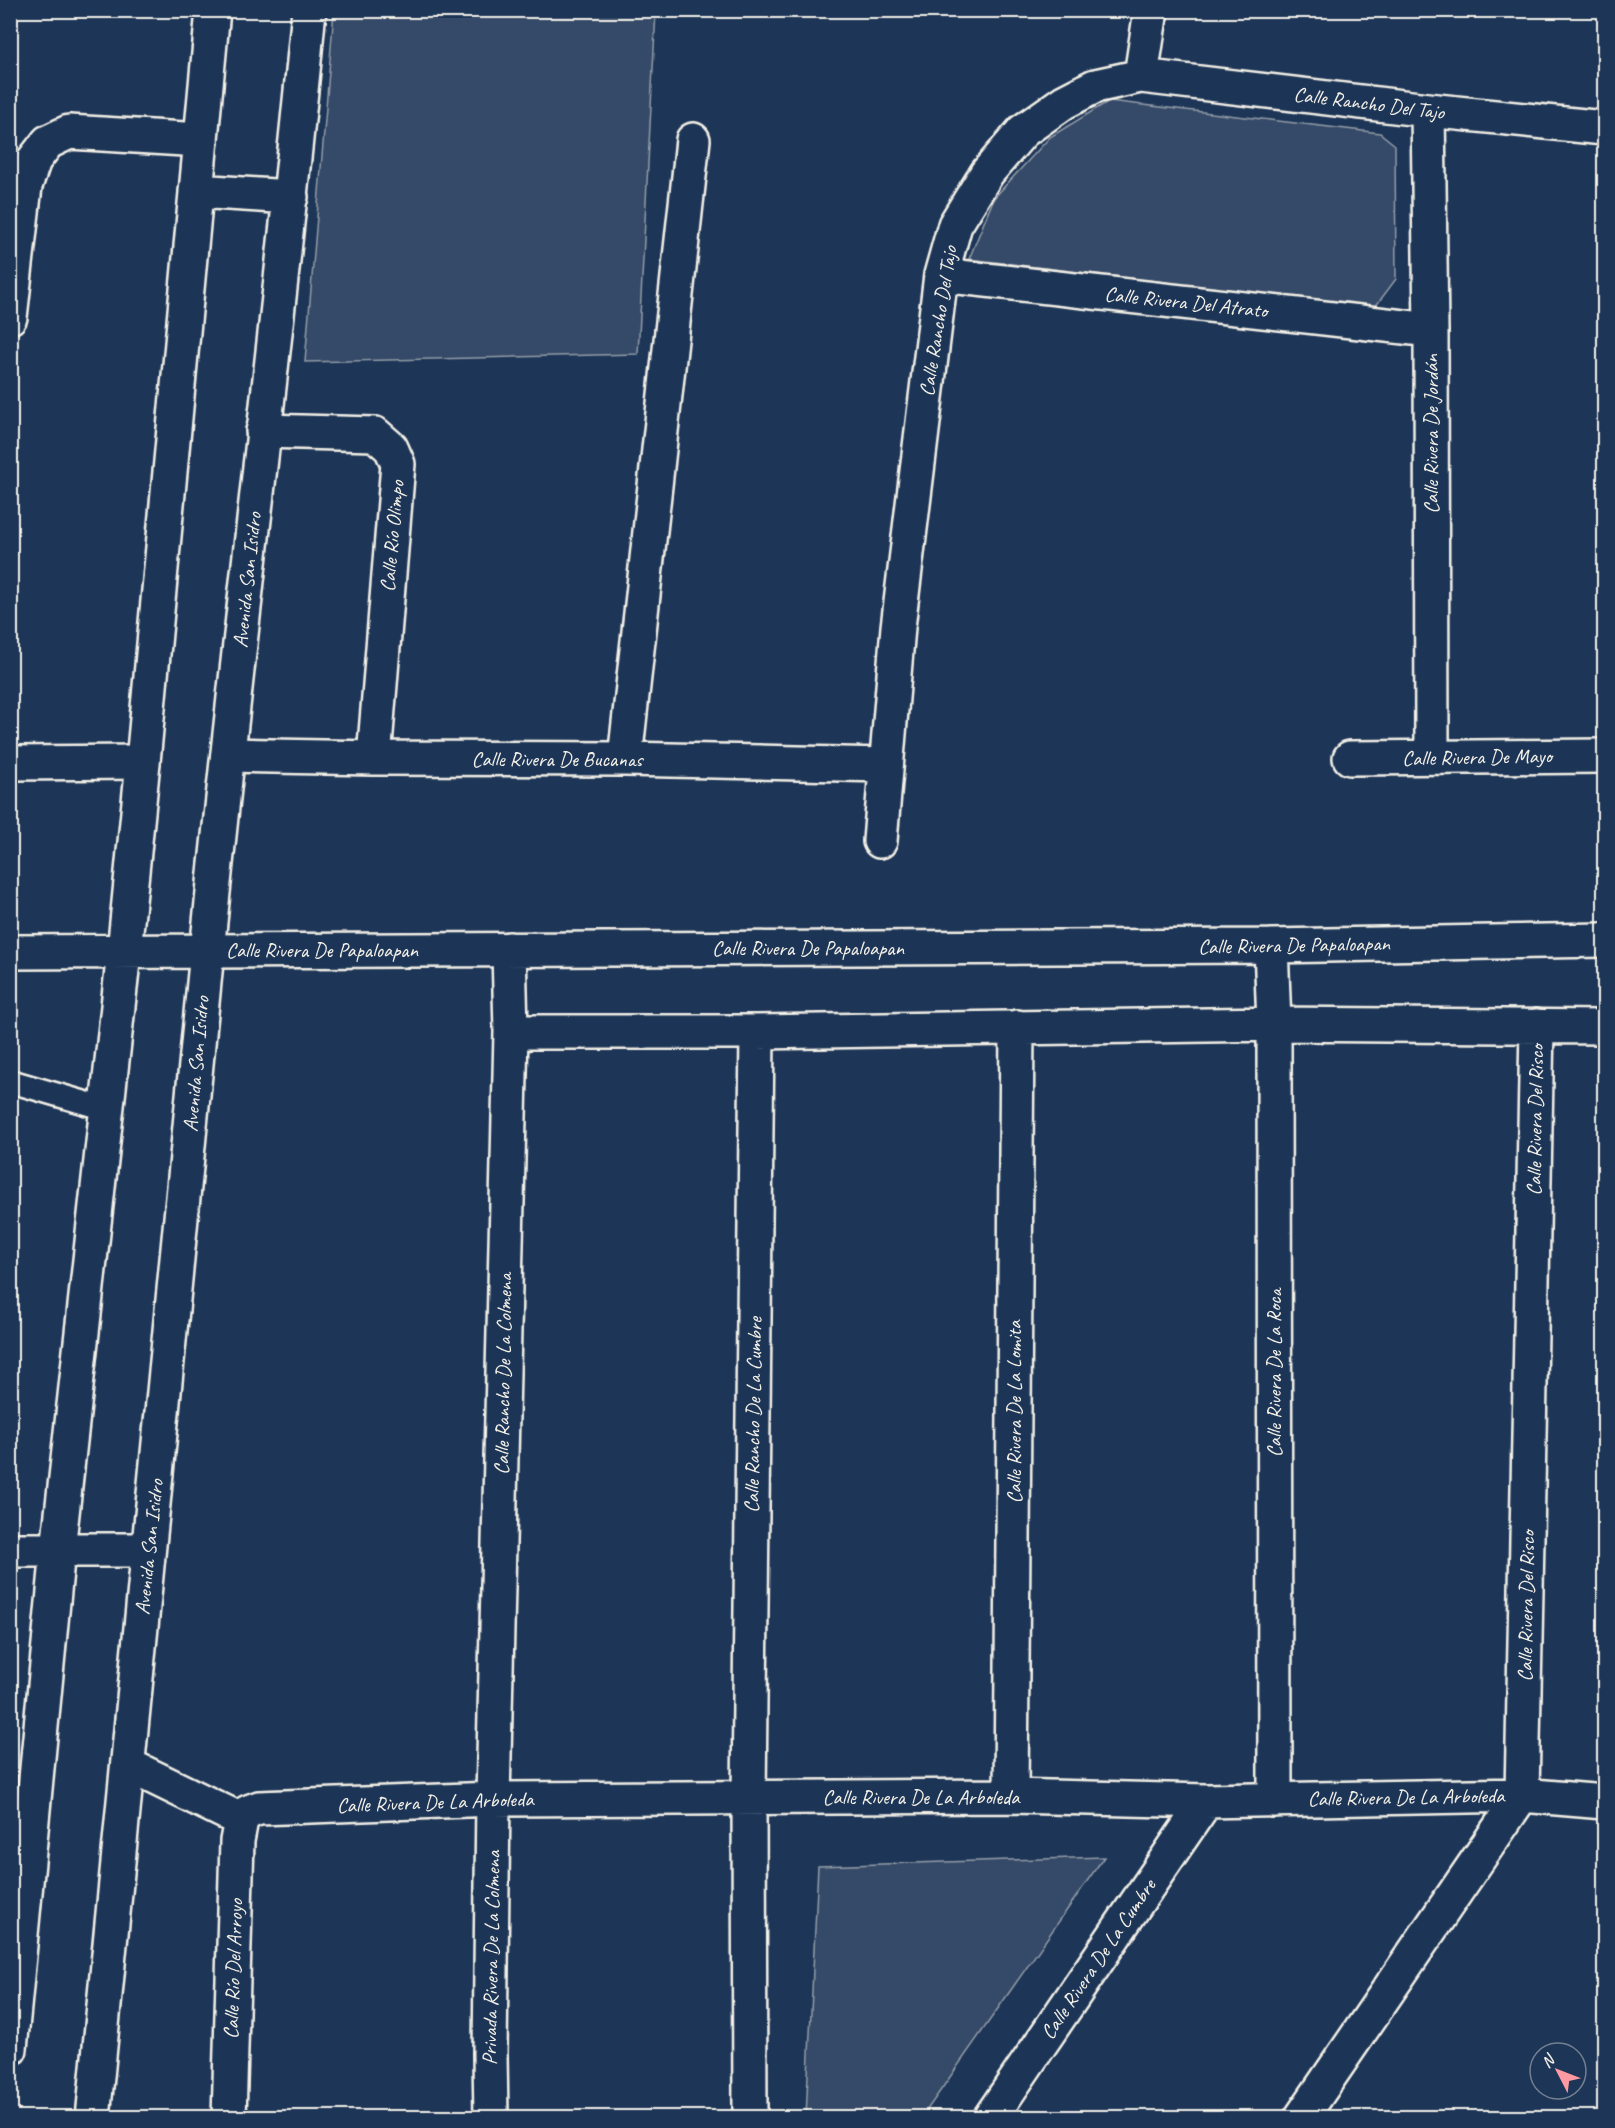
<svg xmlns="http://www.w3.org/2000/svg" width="1615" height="2128" viewBox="0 0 1615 2128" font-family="Caveat,sans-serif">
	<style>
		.green { fill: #354a67; stroke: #949ea8; stroke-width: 1.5 }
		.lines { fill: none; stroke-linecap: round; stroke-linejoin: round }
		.lane-casing { stroke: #f4f1e8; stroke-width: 27 }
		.street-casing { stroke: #f4f1e8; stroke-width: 38 }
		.secondary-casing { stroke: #f4f1e8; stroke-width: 38 }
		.lane { stroke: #1d3557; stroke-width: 22 }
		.street { stroke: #1d3557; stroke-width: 33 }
		.secondary { stroke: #1d3557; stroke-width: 33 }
		.labels { text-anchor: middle; stroke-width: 5; stroke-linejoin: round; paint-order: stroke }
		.street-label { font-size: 21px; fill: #f4f1e8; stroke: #1d3557 }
	</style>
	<rect width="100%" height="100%" fill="#1d3557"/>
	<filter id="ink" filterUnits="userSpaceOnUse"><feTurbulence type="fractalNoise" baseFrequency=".0167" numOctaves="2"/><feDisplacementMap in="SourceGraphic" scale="12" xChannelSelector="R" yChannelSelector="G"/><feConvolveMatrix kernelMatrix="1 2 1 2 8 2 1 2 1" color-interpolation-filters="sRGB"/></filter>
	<g filter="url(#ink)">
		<path class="green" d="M 334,11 L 656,11 L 638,354 L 305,362 Z
			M 1109,101 L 1380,133 L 1395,145 L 1396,279 L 1375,307 L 969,259 L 994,198 L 1050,137 Z
			M 1104,1857 L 922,2117 L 806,2117 L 818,1866 Z"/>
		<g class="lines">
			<g class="lane-casing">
				<path id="lane" d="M 10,1081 L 106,1109"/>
			</g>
			<g class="street-casing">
				<path id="street" d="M 1141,76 L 1151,10
					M 1428,110 L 1431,330 L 1432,757
					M 941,275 L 1431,330
					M 10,317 L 25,186 L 34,160 L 48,142 L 69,132 L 201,140
					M 263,431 L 375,434 L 391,448 L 398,464 L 374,758
					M 228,755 L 374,758 L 625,759 L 885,765
					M 1350,758 L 1604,756
					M 625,759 L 693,140
					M 10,763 L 143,762
					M 880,841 L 898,627 L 941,275 L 955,225 L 987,173 L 1023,131 L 1064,102 L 1095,86 L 1141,76 L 1428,110 L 1604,128
					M 1271,946 L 1274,1024 L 1275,1800
					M 207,951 L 1271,946 L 1604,940
					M 511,1032 L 757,1032 L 1274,1024 L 1604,1027
					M 10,1550 L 148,1550
					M 128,1765 L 241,1820
					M 1011,1796 L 1017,1027
					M 241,1820 L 248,1812 L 259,1808 L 493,1799 L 1011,1796 L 1206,1801 L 1522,1795 L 1604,1802
					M 229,2118 L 237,1841 L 241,1820
					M 491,2118 L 490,2054 L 493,1799 L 511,1032 L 509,949
					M 750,2118 L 749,1798 L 757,1032
					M 990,2118 L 1206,1801
					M 1301,2118 L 1522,1795 L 1537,1026"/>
			</g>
			<g class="secondary-casing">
				<path id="secondary" d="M 196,191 L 291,197
					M 10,952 L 207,951
					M 10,2049 L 58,1550 L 124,952 L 143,762 L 213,10
					M 93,2118 C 132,1729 168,1341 207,952 C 238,638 279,325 309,10"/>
			</g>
			<use href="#lane" class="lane"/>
			<use href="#street" class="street"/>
			<use href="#secondary" class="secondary"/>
		</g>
	</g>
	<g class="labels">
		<g class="street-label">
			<text transform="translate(1369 103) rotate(7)" y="7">Calle Rancho Del Tajo</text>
			<text transform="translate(1186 302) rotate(6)" y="7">Calle Rivera Del Atrato</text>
			<text transform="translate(938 321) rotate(-81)" y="7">Calle Rancho Del Tajo</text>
			<text transform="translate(1431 434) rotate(-90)" y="7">Calle Rivera De Jordán</text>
			<text transform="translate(392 536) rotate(-85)" y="7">Calle Río Olimpo</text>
			<text transform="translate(247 580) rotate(-84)" y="7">Avenida San Isidro</text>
			<text transform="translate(1477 757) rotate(-1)" y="7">Calle Rivera De Mayo</text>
			<text x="557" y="766">Calle Rivera De Bucanas</text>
			<text transform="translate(1294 945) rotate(-1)" y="7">Calle Rivera De Papaloapan</text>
			<text x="808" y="955">Calle Rivera De Papaloapan</text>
			<text x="322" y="957">Calle Rivera De Papaloapan</text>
			<text transform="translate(196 1064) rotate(-85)" y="7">Avenida San Isidro</text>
			<text transform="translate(1535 1120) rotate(-89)" y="7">Calle Rivera Del Risco</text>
			<text transform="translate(1274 1373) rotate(-90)" y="7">Calle Rivera De La Roca</text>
			<text transform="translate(503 1374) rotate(-89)" y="7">Calle Rancho De La Colmena</text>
			<text transform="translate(1014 1412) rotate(-90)" y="7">Calle Rivera De La Lomita</text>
			<text transform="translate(753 1415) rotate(-89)" y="7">Calle Rancho De La Cumbre</text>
			<text transform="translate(149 1547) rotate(-84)" y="7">Avenida San Isidro</text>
			<text transform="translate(1526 1606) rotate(-89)" y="7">Calle Rivera Del Risco</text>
			<text x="921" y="1804">Calle Rivera De La Arboleda</text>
			<text transform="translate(1406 1797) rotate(-1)" y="7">Calle Rivera De La Arboleda</text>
			<text transform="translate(435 1802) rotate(-2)" y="7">Calle Rivera De La Arboleda</text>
			<text transform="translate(491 1958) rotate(-89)" y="7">Privada Rivera De La Colmena</text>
			<text transform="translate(1098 1959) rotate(-56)" y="7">Calle Rivera De La Cumbre</text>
			<text transform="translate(233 1969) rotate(-88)" y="7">Calle Río Del Arroyo</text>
		</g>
	</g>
	<rect width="1615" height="2128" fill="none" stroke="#1d3557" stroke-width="36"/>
	<rect x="18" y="18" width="1579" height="2092" fill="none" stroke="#f4f1e8" stroke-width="2" filter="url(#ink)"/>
	<g transform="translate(1558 2071) rotate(312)"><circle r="28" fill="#1d3557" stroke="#738091" stroke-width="1.5"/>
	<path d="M0-4.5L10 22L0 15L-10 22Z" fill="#ff9aa2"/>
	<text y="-9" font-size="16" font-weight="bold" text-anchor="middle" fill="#f4f1e8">N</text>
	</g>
</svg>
